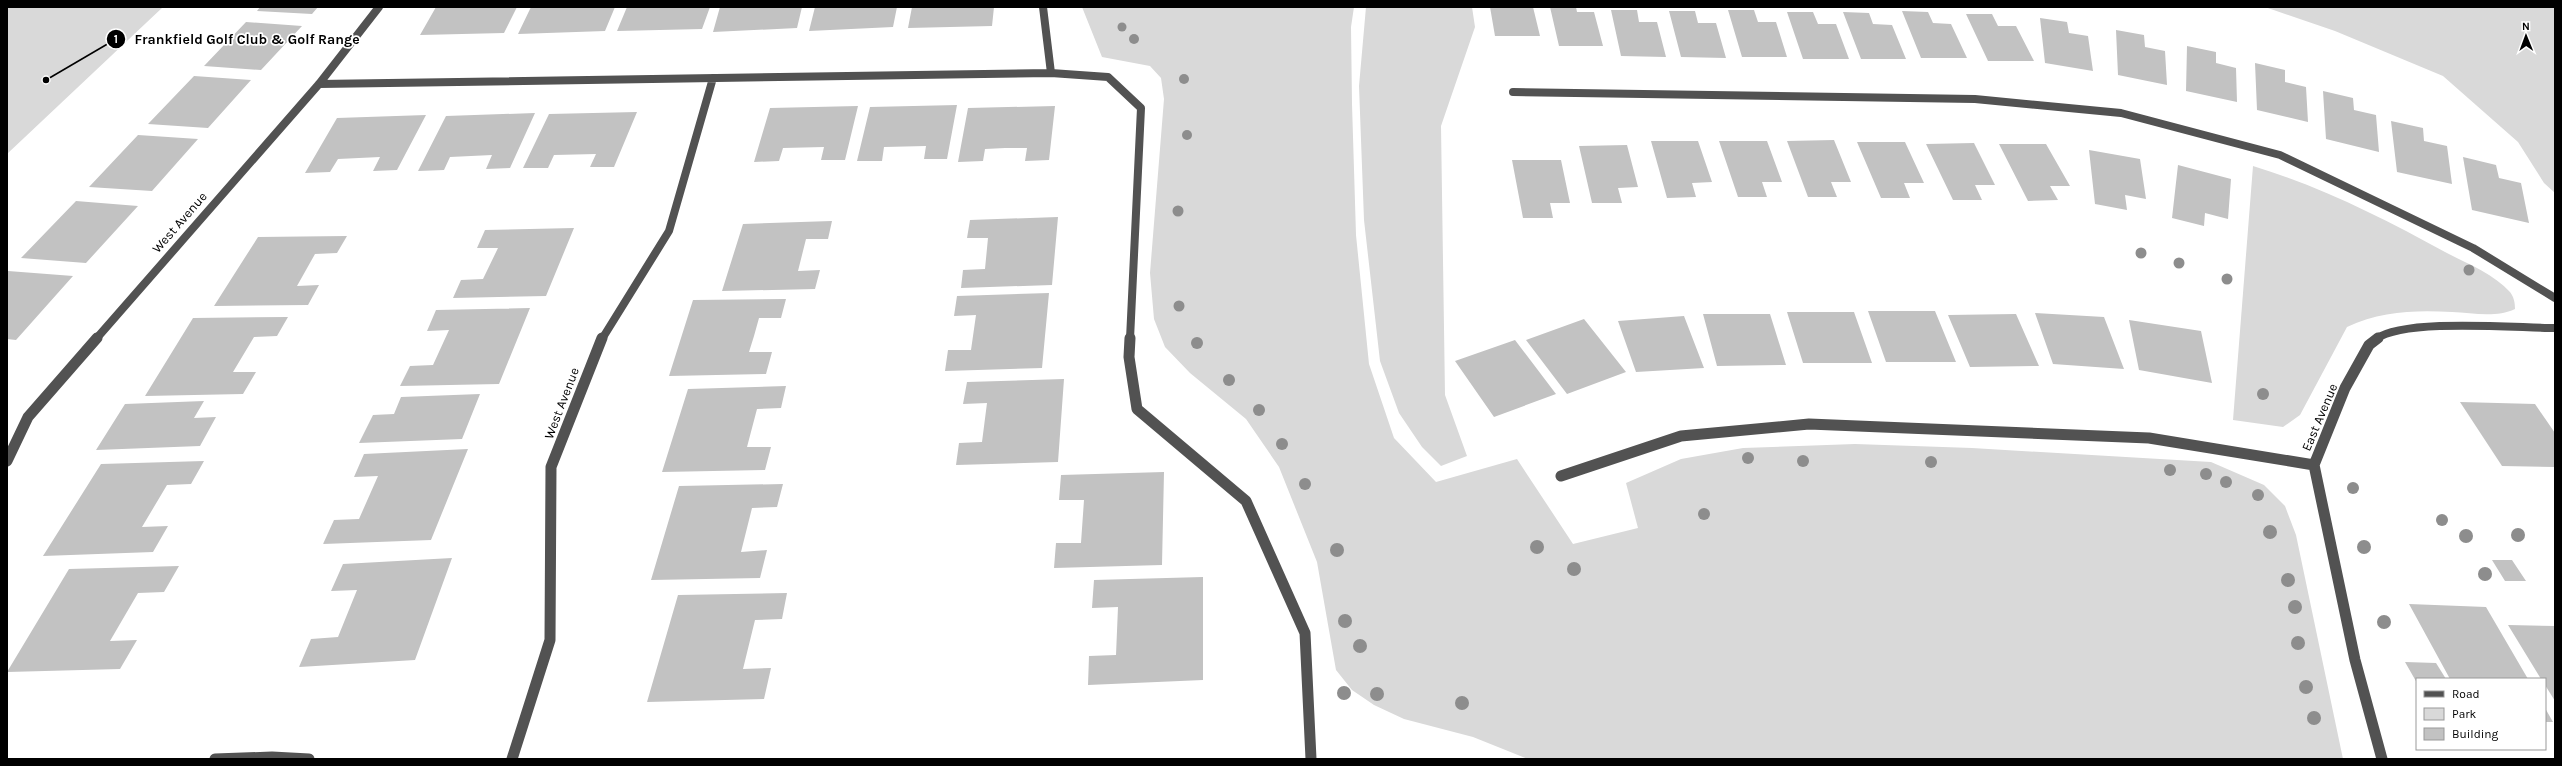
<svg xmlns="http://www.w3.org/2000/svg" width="2562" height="766" viewBox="0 0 2562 766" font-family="Karla,sans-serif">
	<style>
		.green { fill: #d9d9d9 }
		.building { fill: #c2c2c2 }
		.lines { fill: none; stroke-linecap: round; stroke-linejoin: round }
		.minor-far1 { stroke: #525252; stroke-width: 8 }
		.minor { stroke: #525252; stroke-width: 11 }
		.tree { fill: #8d8d8d }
		.labels { text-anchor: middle; stroke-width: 3.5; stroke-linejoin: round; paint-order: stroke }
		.street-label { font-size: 13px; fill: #000; stroke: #fff }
		.leader { fill: none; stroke: #000; stroke-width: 1.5 }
		.callout-dot { fill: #000; stroke: #fff; stroke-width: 1.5 }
		.mark-label { font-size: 12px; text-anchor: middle; font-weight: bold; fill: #fff }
		.callout-label { font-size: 14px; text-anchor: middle; font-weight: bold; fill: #000; stroke: #fff; stroke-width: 3.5; stroke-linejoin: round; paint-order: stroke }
	</style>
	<rect width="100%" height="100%" fill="#fff"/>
	<path class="green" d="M 7,7 L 163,7 L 7,154 Z
		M 1082,7 L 1354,7 L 1351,27 L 1352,104 L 1356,235 L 1369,364 L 1394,438 L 1436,482 L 1517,459 L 1573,544 L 1638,528 L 1626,483 L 1681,459 L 1743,448 L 1855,444 L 1972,448 L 2211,462 L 2264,485 L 2285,506 L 2296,535 L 2343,759 L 1528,759 L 1473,737 L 1404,719 L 1374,705 L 1352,690 L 1336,670 L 1317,562 L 1279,467 L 1246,419 L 1190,373 L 1165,347 L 1154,319 L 1150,273 L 1164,99 L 1161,78 L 1150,66 L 1102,57 Z
		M 1366,7 L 1472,7 L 1475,27 L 1441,126 L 1445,395 L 1467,456 L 1441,466 L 1422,447 L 1399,413 L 1380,361 L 1364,220 L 1359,86 Z
		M 2265,7 L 2555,7 L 2555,193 L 2544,183 L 2518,142 L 2443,76 L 2335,31 Z
		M 2253,166 C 2322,187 2383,218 2445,252 C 2466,263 2494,274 2510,292 C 2514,297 2515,303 2515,309 C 2496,318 2473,313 2452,312 C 2416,310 2381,311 2347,327 L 2300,415 L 2283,427 L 2233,420 Z"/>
	<path class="building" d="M 260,7 L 318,7 L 312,14 L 257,11 Z
		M 436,7 L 517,7 L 504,33 L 420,35 Z
		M 531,7 L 615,7 L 605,31 L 518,34 Z
		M 627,7 L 710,7 L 702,29 L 617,31 Z
		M 720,7 L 802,7 L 797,28 L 713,32 Z
		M 815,7 L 897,7 L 893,27 L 809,31 Z
		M 912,7 L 994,7 L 992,26 L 908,28 Z
		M 1490,7 L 1533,7 L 1540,36 L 1495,36 Z
		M 1550,7 L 1576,7 L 1577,12 L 1594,12 L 1603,46 L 1559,46 Z
		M 1611,10 L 1637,10 L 1639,22 L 1657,22 L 1666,57 L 1621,56 Z
		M 1728,10 L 1754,10 L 1758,22 L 1776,22 L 1787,57 L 1742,57 Z
		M 1669,11 L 1695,11 L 1698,23 L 1716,23 L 1726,58 L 1681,57 Z
		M 1902,11 L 1928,12 L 1933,23 L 1951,24 L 1967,58 L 1921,58 Z
		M 1787,12 L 1813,12 L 1818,24 L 1836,24 L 1849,59 L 1803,59 Z
		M 1843,12 L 1869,13 L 1873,24 L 1892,25 L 1906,59 L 1861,59 Z
		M 1966,14 L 1992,14 L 1998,26 L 2016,26 L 2034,61 L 1988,61 Z
		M 2040,18 L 2067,22 L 2069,33 L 2088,36 L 2093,71 L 2045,63 Z
		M 246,22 L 302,26 L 261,70 L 204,66 Z
		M 2116,30 L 2144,35 L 2145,47 L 2165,51 L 2167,85 L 2118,75 Z
		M 2187,46 L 2216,52 L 2216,63 L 2236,68 L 2237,102 L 2186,91 Z
		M 2255,63 L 2285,70 L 2285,82 L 2306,87 L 2308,122 L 2257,110 Z
		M 194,76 L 251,80 L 208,128 L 148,124 Z
		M 2323,91 L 2353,98 L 2354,110 L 2376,115 L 2379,152 L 2326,139 Z
		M 957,105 L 947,159 L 924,159 L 926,146 L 884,147 L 882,161 L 857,161 L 870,107 Z
		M 858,106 L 845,160 L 821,160 L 824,147 L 783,148 L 779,161 L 754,162 L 770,108 Z
		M 1055,106 L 1049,160 L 1025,161 L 1027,148 L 1005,148 L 985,149 L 983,161 L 958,162 L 968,108 Z
		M 637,112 L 614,167 L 590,167 L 596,154 L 554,155 L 548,168 L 523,168 L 549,114 Z
		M 535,113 L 510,168 L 486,169 L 492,155 L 450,157 L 444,170 L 418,171 L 446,116 Z
		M 426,115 L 397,170 L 373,171 L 380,157 L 338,159 L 330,172 L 305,173 L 337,118 Z
		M 2391,121 L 2423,128 L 2424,141 L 2447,146 L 2452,184 L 2397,172 Z
		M 138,135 L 198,139 L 152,191 L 89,187 Z
		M 1834,140 L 1851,182 L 1831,182 L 1837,197 L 1808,197 L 1787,141 Z
		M 1651,141 L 1698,141 L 1712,182 L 1692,183 L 1696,197 L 1667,198 Z
		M 1719,141 L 1767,141 L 1782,182 L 1762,182 L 1767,197 L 1738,197 Z
		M 1857,142 L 1905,142 L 1924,183 L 1904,183 L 1910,198 L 1881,198 Z
		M 1974,143 L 1995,185 L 1975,185 L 1982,200 L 1953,200 L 1926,144 Z
		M 1999,144 L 2046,144 L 2070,186 L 2050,186 L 2058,200 L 2028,201 Z
		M 1627,145 L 1638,187 L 1618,188 L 1622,203 L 1592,203 L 1579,146 Z
		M 2089,150 L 2140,159 L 2146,199 L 2125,195 L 2127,210 L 2095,204 Z
		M 2463,157 L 2496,165 L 2499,178 L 2521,183 L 2529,223 L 2472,210 Z
		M 1512,160 L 1561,160 L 1570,203 L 1550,203 L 1553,218 L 1523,218 Z
		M 2178,165 L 2231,179 L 2228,219 L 2205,213 L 2204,226 L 2172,218 Z
		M 76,201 L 138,206 L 86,263 L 21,258 Z
		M 1058,217 L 1052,285 L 961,288 L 963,270 L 985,269 L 988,238 L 967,238 L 970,220 Z
		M 832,221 L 828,239 L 806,239 L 798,271 L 820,270 L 815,289 L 722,291 L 743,224 Z
		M 574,228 L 546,296 L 453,298 L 461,280 L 483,279 L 498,248 L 477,248 L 485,230 Z
		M 347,236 L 337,253 L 315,254 L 297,286 L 319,285 L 308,305 L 214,306 L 258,237 Z
		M 8,271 L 73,276 L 16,340 L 7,339 Z
		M 1049,293 L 1042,368 L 945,371 L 948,350 L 971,350 L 976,315 L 954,316 L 957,296 Z
		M 786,299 L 781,318 L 759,318 L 754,336 L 749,352 L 772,352 L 766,374 L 669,376 L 693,300 Z
		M 530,308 L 499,384 L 400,386 L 410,366 L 433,365 L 449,330 L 427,331 L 436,310 Z
		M 1868,311 L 1935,311 L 1956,362 L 1886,362 Z
		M 1787,312 L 1854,312 L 1872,363 L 1803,363 Z
		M 2035,313 L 2104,317 L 2124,369 L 2053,364 Z
		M 1703,314 L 1770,314 L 1786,365 L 1717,366 Z
		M 2016,314 L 2039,366 L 1970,367 L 1948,315 Z
		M 1684,316 L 1704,368 L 1636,372 L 1618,321 Z
		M 288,317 L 277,336 L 254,337 L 233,372 L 256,372 L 243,394 L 145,396 L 193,318 Z
		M 1584,319 L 1626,372 L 1567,394 L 1526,340 Z
		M 2129,320 L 2201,331 L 2212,383 L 2139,370 Z
		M 1515,340 L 1556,394 L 1494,417 L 1455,361 Z
		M 1064,379 L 1058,462 L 956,465 L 959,443 L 982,442 L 987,403 L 963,404 L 967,382 Z
		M 786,386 L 781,408 L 757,409 L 747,447 L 771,447 L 765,470 L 662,472 L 688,389 Z
		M 480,394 L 462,439 L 359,443 L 373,415 L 394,414 L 401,397 Z
		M 204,401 L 194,418 L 216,417 L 200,446 L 96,450 L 125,404 Z
		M 2460,402 L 2535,404 L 2555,433 L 2555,467 L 2502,466 Z
		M 468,449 L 431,540 L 323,544 L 334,520 L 359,519 L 378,476 L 354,477 L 364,454 Z
		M 204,461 L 191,484 L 167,485 L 142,527 L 168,526 L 153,552 L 43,556 L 101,464 Z
		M 1164,472 L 1162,565 L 1054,568 L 1056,543 L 1081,543 L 1084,500 L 1059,500 L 1061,475 Z
		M 783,484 L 777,507 L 752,508 L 741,552 L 767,550 L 760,578 L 651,580 L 679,486 Z
		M 452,558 L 415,660 L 299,667 L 311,639 L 338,637 L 357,590 L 331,591 L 343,564 Z
		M 2492,560 L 2512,560 L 2526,581 L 2505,581 Z
		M 179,566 L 164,592 L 138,593 L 110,641 L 137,640 L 120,669 L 7,672 L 69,569 Z
		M 1203,577 L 1203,680 L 1088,685 L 1089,656 L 1116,655 L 1118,607 L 1092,608 L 1094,580 Z
		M 787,593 L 782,619 L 755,620 L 743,669 L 771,668 L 764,699 L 647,702 L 678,595 Z
		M 2409,604 L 2486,607 L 2528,679 L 2450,679 Z
		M 2508,625 L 2555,626 L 2555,701 L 2545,685 L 2545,679 L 2541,679 Z
		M 2405,662 L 2436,663 L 2446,679 L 2417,679 L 2417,683 Z
		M 2545,708 L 2553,722 L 2545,722 Z"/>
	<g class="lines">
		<path class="minor-far1" d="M 1043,7 L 1051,73
			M 319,84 L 1051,73 L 1108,77 L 1141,108 L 1130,339
			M 1513,92 L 1975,99 L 2121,113 L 2280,155 L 2473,248 L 2555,298
			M 96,339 L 319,84 L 379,7
			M 602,339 L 669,231 L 713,78
			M 2376,339 C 2405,318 2516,328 2555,328"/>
		<path class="minor" d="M 1130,338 L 1129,357 L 1137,409 L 1246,501 L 1305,633 L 1311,759
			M 2378,338 L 2369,345 L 2345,388 L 2314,465 L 2355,660 L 2382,759
			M 7,461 L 28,417 L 97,338
			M 1561,476 L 1681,436 L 1809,424 L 2149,438 L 2314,465
			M 215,759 L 272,757 L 309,759
			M 512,759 L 550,640 L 551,467 L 602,338"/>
	</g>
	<g class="tree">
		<circle cx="1122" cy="27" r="4.5"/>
		<circle cx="1134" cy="39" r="5"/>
		<circle cx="1184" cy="79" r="5"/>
		<circle cx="1187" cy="135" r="5"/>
		<circle cx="1178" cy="211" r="5.5"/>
		<circle cx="2141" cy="253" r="5.5"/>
		<circle cx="2179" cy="263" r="5.5"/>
		<circle cx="2469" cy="270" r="5.5"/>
		<circle cx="2227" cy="279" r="5.5"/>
		<circle cx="1179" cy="306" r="5.5"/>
		<circle cx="1197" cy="343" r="6"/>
		<circle cx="1229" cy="380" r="6"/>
		<circle cx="2263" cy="394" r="6"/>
		<circle cx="1259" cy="410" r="6"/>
		<circle cx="1282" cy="444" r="6"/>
		<circle cx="1748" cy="458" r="6"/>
		<circle cx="1803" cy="461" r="6"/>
		<circle cx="1931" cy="462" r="6"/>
		<circle cx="2170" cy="470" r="6"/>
		<circle cx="2206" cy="474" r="6"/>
		<circle cx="2226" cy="482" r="6"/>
		<circle cx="1305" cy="484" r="6"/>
		<circle cx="2353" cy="488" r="6"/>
		<circle cx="2258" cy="495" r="6"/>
		<circle cx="1704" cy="514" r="6"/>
		<circle cx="2442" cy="520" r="6"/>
		<circle cx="2270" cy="532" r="7"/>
		<circle cx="2518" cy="535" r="7"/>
		<circle cx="2466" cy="536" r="7"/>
		<circle cx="1537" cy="547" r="7"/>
		<circle cx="2364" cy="547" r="7"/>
		<circle cx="1337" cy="550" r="7"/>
		<circle cx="1574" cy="569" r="7"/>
		<circle cx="2485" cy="574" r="7"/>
		<circle cx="2288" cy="580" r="7"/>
		<circle cx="2295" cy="607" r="7"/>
		<circle cx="1345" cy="621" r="7"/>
		<circle cx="2384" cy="622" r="7"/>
		<circle cx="2298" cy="643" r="7"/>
		<circle cx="1360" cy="646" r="7"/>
		<circle cx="2306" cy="687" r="7"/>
		<circle cx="1344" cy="693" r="7"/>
		<circle cx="1377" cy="694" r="7"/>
		<circle cx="1462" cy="703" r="7"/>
		<circle cx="2314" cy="718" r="7"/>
	</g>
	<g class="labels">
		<g class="street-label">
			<text transform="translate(179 222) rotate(-49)" y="5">West Avenue</text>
			<text transform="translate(561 403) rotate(-69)" y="5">West Avenue</text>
			<text transform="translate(2319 417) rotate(-67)" y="5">East Avenue</text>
		</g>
	</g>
	<path class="leader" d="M46 80L116 39"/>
	<g class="callout-dot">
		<circle cx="46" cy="80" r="4"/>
		<circle cx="116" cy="39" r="10"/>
	</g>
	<g class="mark-label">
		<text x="116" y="43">1</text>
	</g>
	<g class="callout-label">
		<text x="247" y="44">Frankfield Golf Club &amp; Golf Range</text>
	</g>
	<rect width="2562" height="766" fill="none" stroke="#000000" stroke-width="16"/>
	<rect x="2416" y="678" width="130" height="72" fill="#ffffff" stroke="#999999"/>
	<rect x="2424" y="691" width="20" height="6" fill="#525252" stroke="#999999"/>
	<text x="2452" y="698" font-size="12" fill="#000000">Road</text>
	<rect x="2424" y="708" width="20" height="12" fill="#d9d9d9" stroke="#999999"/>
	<text x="2452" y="718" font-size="12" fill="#000000">Park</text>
	<rect x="2424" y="728" width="20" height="12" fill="#c2c2c2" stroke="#999999"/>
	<text x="2452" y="738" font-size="12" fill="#000000">Building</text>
	<g transform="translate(2526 36) rotate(359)" stroke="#ffffff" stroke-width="3" paint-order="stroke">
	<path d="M0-3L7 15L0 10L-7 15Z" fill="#000000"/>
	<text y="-6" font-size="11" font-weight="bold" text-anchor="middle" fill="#000000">N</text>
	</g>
</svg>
